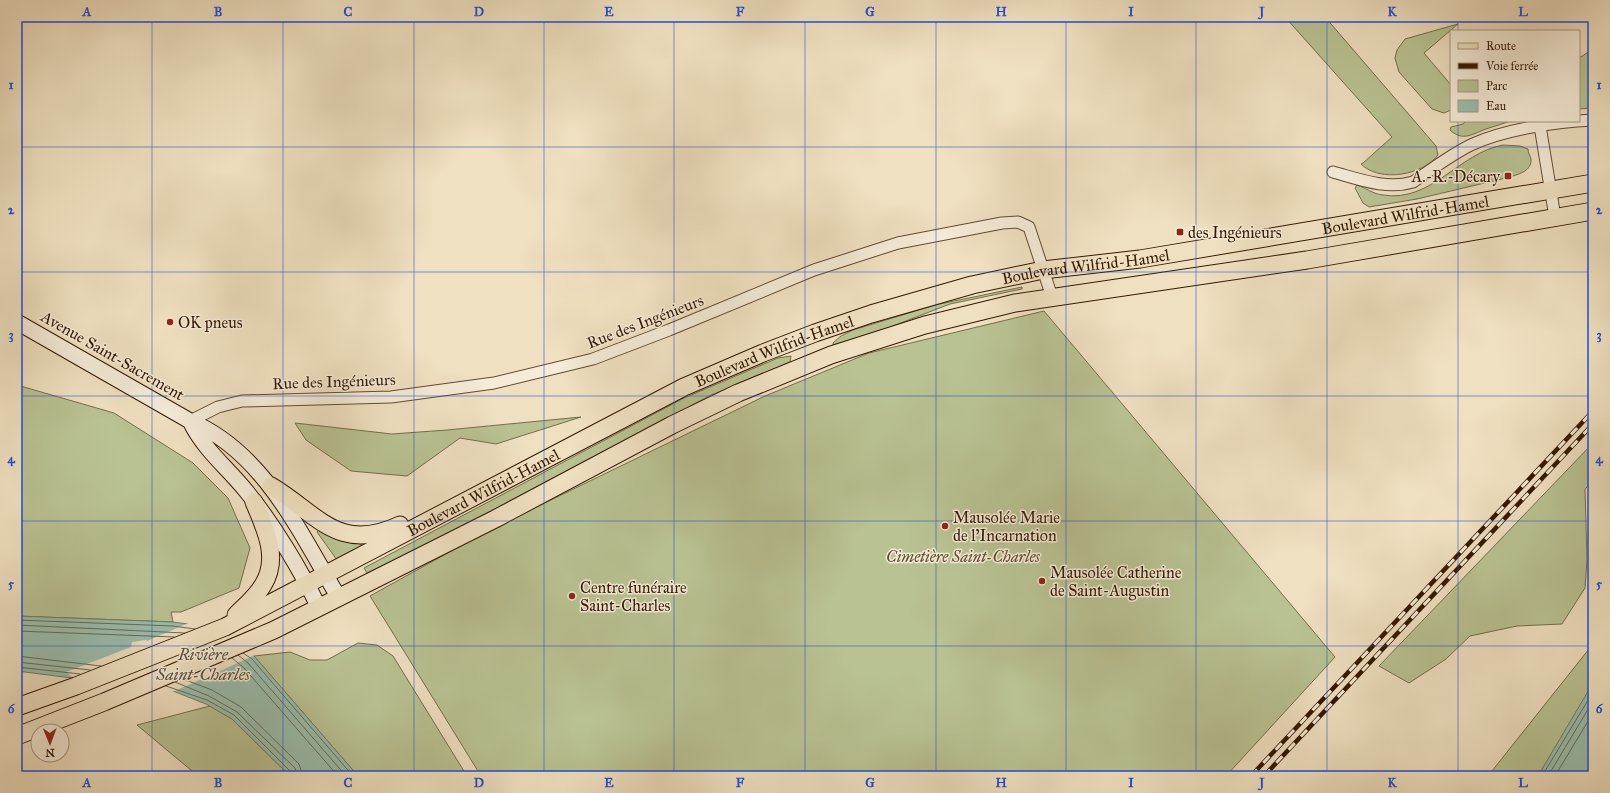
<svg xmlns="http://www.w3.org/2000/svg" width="1610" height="793" viewBox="0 0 1610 793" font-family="'IM FELL Great Primer',serif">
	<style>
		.green { fill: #b9c293; stroke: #766d4a }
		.water { fill: #9abeae; stroke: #717c68 }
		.pier { fill: #efe0c1 }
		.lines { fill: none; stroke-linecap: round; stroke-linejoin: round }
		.shore { stroke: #676b57; stroke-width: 1 }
		.minor-casing { stroke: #634a30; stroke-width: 13 }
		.secondary-casing { stroke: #341800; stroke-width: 17 }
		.primary-casing { stroke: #341800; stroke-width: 19 }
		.minor { stroke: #f5ebd7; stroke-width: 11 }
		.secondary { stroke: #f5ebd7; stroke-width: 15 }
		.primary { stroke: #efe0c1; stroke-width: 17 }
		.rail-casing { stroke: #341800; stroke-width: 4.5 }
		.rail { stroke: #f5ebd7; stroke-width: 3; stroke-dasharray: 9; stroke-linecap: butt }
		.grid { fill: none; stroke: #1d4ed8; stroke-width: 1; stroke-opacity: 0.55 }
		.poi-dot { fill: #8f2418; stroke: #f5ebd7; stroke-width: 1.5 }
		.labels { text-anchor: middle; stroke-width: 3; stroke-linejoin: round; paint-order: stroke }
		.poi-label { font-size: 16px; fill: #341800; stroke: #f5ebd7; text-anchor: start }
		.street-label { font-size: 16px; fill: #341800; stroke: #f5ebd7 }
		.park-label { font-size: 16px; font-style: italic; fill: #5c4b2c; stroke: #f5ebd7 }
		.water-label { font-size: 17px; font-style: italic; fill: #58523d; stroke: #f5ebd7 }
		.neatline { fill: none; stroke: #1d4ed8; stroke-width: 1.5 }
		.grid-label { font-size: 13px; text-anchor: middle; font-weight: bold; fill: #1d4ed8 }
	</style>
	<rect width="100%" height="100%" fill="#efe0c1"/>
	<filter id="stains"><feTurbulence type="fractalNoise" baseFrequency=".005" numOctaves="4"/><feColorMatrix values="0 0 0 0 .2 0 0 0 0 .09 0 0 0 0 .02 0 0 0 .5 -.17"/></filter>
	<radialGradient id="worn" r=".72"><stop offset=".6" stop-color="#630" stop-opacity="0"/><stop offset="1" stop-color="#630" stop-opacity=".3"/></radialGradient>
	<path class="green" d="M 1285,17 L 1325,17 L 1436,146 L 1438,155 C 1423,175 1380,183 1361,164 L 1363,163 L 1392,137 Z
		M 1458,24 L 1424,53 L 1451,85 L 1451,110 L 1444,113 L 1432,109 L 1399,72 L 1395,58 L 1397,50 L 1405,39 Z
		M 1593,49 L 1593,108 L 1579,109 L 1579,58 Z
		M 1466,121 L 1511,121 C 1503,124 1494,126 1486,129 C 1472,134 1463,142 1450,130 L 1451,127 L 1463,124 Z
		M 1503,145 L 1520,146 L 1528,149 C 1528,153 1530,155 1531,159 C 1532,171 1519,174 1510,177 L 1417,199 L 1369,207 L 1363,203 L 1355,188 L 1357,185 C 1366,188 1373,194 1383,195 C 1431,203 1459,153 1503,145 Z
		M 1022,287 L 1022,289 L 950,304 L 867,336 L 833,345 L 833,343 L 841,336 L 853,330 L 935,305 Z
		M 1044,311 L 1335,657 L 1226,776 L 481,776 L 370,596 L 489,530 L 765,396 L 869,353 Z
		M 791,356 L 790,362 L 709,396 L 425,546 L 367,573 L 364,568 L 684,398 L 778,358 Z
		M 17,385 L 114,413 L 193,463 L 228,498 L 250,548 L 239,588 L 181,612 L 171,612 L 173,622 L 17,616 Z
		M 581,417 L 496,444 L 460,438 L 407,476 L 351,471 L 306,440 L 295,423 L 392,434 L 447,430 Z
		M 1593,443 L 1593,481 L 1585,489 L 1587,559 L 1585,588 L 1562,624 L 1517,626 L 1470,636 L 1446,659 L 1409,683 L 1379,666 Z
		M 320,529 L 335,539 L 361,544 L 362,547 L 337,560 L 317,532 Z
		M 358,643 L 377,645 L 393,656 L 467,776 L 358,776 L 254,656 L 290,652 L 310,660 L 327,660 Z
		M 1593,644 L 1593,685 L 1538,776 L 1488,776 Z
		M 210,706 L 232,719 L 290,776 L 198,776 L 137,725 Z"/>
	<path class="water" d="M 17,616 L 173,622 L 217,628 L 254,656 L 358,776 L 290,776 L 232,719 L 206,704 L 173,691 L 17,671 Z
		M 1593,685 L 1593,776 L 1538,776 L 1590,688 Z"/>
	<path class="pier" d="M 191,622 L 216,626 L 255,655 L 218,672 L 217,677 L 202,679 L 170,693 L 76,680 L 66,672 L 131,647 L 132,642 L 146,640 L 147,641 Z"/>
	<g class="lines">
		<path class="shore" d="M 17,620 L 173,626 L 195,629
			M 17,625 L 185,633
			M 17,631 L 174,637
			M 243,653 L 252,659 L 353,776
			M 238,655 L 248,663 L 346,776
			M 17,656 L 101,666
			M 232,658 L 244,668 L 338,776
			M 17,662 L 90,670
			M 17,667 L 80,674
			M 183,679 L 212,690 L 241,707 L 299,764 L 303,776
			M 175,682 L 209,696 L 237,712 L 295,768 L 297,776
			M 166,686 L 207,700 L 234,715 L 291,772 L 292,776
			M 1542,776 L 1593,692
			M 1548,776 L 1593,701
			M 1555,776 L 1593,713"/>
		<g class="minor-casing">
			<path id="minor" d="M 1540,126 L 1555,217
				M 1333,172 C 1359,179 1386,190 1413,182 C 1431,170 1453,153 1473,144 C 1507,129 1555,122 1593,120
				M 190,421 L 218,407 L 242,401 L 391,397 L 494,383 L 593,359 L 669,330 L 814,270 L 898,243 L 1002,223 L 1018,222 L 1029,227 L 1052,297"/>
		</g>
		<g class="secondary-casing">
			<path id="secondary" d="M 17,322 L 190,421 C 264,452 300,533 339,598
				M 190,421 C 204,450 227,467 247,492 C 273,524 301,570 319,608"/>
		</g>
		<g class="primary-casing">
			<g id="primary">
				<path d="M 271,486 C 318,514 338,554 400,525"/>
				<path d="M 236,615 C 246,605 256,597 263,585 C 280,558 265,528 254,502"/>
				<path id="s1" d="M 17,707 L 76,686 L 225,627 L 684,387 L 763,353 L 815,333 L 871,314 L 972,285 L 1043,270 L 1140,259 L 1593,183"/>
				<path d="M 17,736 L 104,702 L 274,630 L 495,519 L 672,425 L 738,393 L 831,355 L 925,325 L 1015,303 L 1307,260 L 1593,211"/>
			</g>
		</g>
		<use href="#minor" class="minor"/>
		<use href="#secondary" class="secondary"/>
		<use href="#primary" class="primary"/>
		<g class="rail-casing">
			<path id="rail" d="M 1251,776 L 1593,411
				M 1264,776 L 1593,424"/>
		</g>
		<use href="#rail" class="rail"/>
	</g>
	<path class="grid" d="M 152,17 L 152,776M 283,17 L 283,776M 414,17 L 414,776M 544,17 L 544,776M 674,17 L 674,776M 805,17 L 805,776M 936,17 L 936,776M 1066,17 L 1066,776M 1196,17 L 1196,776M 1327,17 L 1327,776M 1458,17 L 1458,31M 1458,121 L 1458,776M 17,147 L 1593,147M 17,272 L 1593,272M 17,396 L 1593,396M 17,521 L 1593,521M 17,646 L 1593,646"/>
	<g class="poi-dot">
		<rect x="1504" y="172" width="8" height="8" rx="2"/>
		<rect x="1176" y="228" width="8" height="8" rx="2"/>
		<circle cx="170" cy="322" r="4"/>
		<circle cx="945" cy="526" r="4"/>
		<circle cx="1042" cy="581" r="4"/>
		<circle cx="572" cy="596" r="4"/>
	</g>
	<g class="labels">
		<g class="poi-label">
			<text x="1500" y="182" text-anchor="end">A.-R.-Décary</text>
			<text x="1188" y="238">des Ingénieurs</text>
			<text x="178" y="328">OK pneus</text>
			<text x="953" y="523">Mausolée Marie<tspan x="953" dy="18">de l'Incarnation</tspan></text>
			<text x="1050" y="578">Mausolée Catherine<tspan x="1050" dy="18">de Saint-Augustin</tspan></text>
			<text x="580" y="593">Centre funéraire<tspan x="580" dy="18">Saint-Charles</tspan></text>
		</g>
		<g class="street-label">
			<text dy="6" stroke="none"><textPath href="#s1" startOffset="1486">Boulevard Wilfrid-Hamel</textPath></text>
			<text dy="6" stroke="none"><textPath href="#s1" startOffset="1162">Boulevard Wilfrid-Hamel</textPath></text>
			<text transform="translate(645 321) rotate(-21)" y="6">Rue des Ingénieurs</text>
			<text dy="6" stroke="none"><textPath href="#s1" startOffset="838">Boulevard Wilfrid-Hamel</textPath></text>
			<text transform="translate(113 355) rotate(30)" y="6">Avenue Saint-Sacrement</text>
			<text transform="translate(334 381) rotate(-2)" y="6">Rue des Ingénieurs</text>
			<text dy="6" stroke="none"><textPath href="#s1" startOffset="514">Boulevard Wilfrid-Hamel</textPath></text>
		</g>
		<g class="park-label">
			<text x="963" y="562">Cimetière Saint-Charles</text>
		</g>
		<g class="water-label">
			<text x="203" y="660">Rivière<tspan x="203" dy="20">Saint-Charles</tspan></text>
		</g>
	</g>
	<rect width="1610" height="793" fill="none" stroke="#efe0c1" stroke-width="44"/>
	<rect x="1450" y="30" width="130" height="92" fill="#f5ebd7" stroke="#a89781"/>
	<rect x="1458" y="43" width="20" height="6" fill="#efe0c1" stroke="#a89781"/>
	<text x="1486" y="50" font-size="12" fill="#341800">Route</text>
	<rect x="1458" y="63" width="20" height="6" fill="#341800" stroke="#a89781"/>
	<text x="1486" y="70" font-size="12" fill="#341800">Voie ferrée</text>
	<rect x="1458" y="80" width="20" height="12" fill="#b9c293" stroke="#a89781"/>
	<text x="1486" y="90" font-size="12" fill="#341800">Parc</text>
	<rect x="1458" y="100" width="20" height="12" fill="#9abeae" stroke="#a89781"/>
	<text x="1486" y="110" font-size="12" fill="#341800">Eau</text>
	<g transform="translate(50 743) rotate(179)"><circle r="19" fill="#f5ebd7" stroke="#a89781"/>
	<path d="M0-3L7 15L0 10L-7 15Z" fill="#8f2418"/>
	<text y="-6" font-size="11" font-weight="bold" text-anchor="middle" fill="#341800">N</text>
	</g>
	<rect x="22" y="22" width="1566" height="749" class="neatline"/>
	<g class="grid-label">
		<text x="87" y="16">A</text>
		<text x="218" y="16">B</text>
		<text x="348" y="16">C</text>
		<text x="479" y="16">D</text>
		<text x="609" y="16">E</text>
		<text x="740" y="16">F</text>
		<text x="870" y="16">G</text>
		<text x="1001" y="16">H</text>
		<text x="1131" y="16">I</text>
		<text x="1262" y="16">J</text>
		<text x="1392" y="16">K</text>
		<text x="1523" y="16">L</text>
		<text x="11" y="89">1</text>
		<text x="1599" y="89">1</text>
		<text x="11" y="214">2</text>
		<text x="1599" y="214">2</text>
		<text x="11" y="339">3</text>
		<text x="1599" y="339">3</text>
		<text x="11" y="463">4</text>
		<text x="1599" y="463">4</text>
		<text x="11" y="588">5</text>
		<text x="1599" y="588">5</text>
		<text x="11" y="713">6</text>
		<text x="1599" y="713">6</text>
		<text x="87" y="787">A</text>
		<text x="218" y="787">B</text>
		<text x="348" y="787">C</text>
		<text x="479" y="787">D</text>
		<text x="609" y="787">E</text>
		<text x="740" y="787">F</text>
		<text x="870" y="787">G</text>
		<text x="1001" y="787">H</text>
		<text x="1131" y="787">I</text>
		<text x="1262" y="787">J</text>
		<text x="1392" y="787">K</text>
		<text x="1523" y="787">L</text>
	</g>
	<rect width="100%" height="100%" filter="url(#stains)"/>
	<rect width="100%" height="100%" fill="url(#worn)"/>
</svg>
